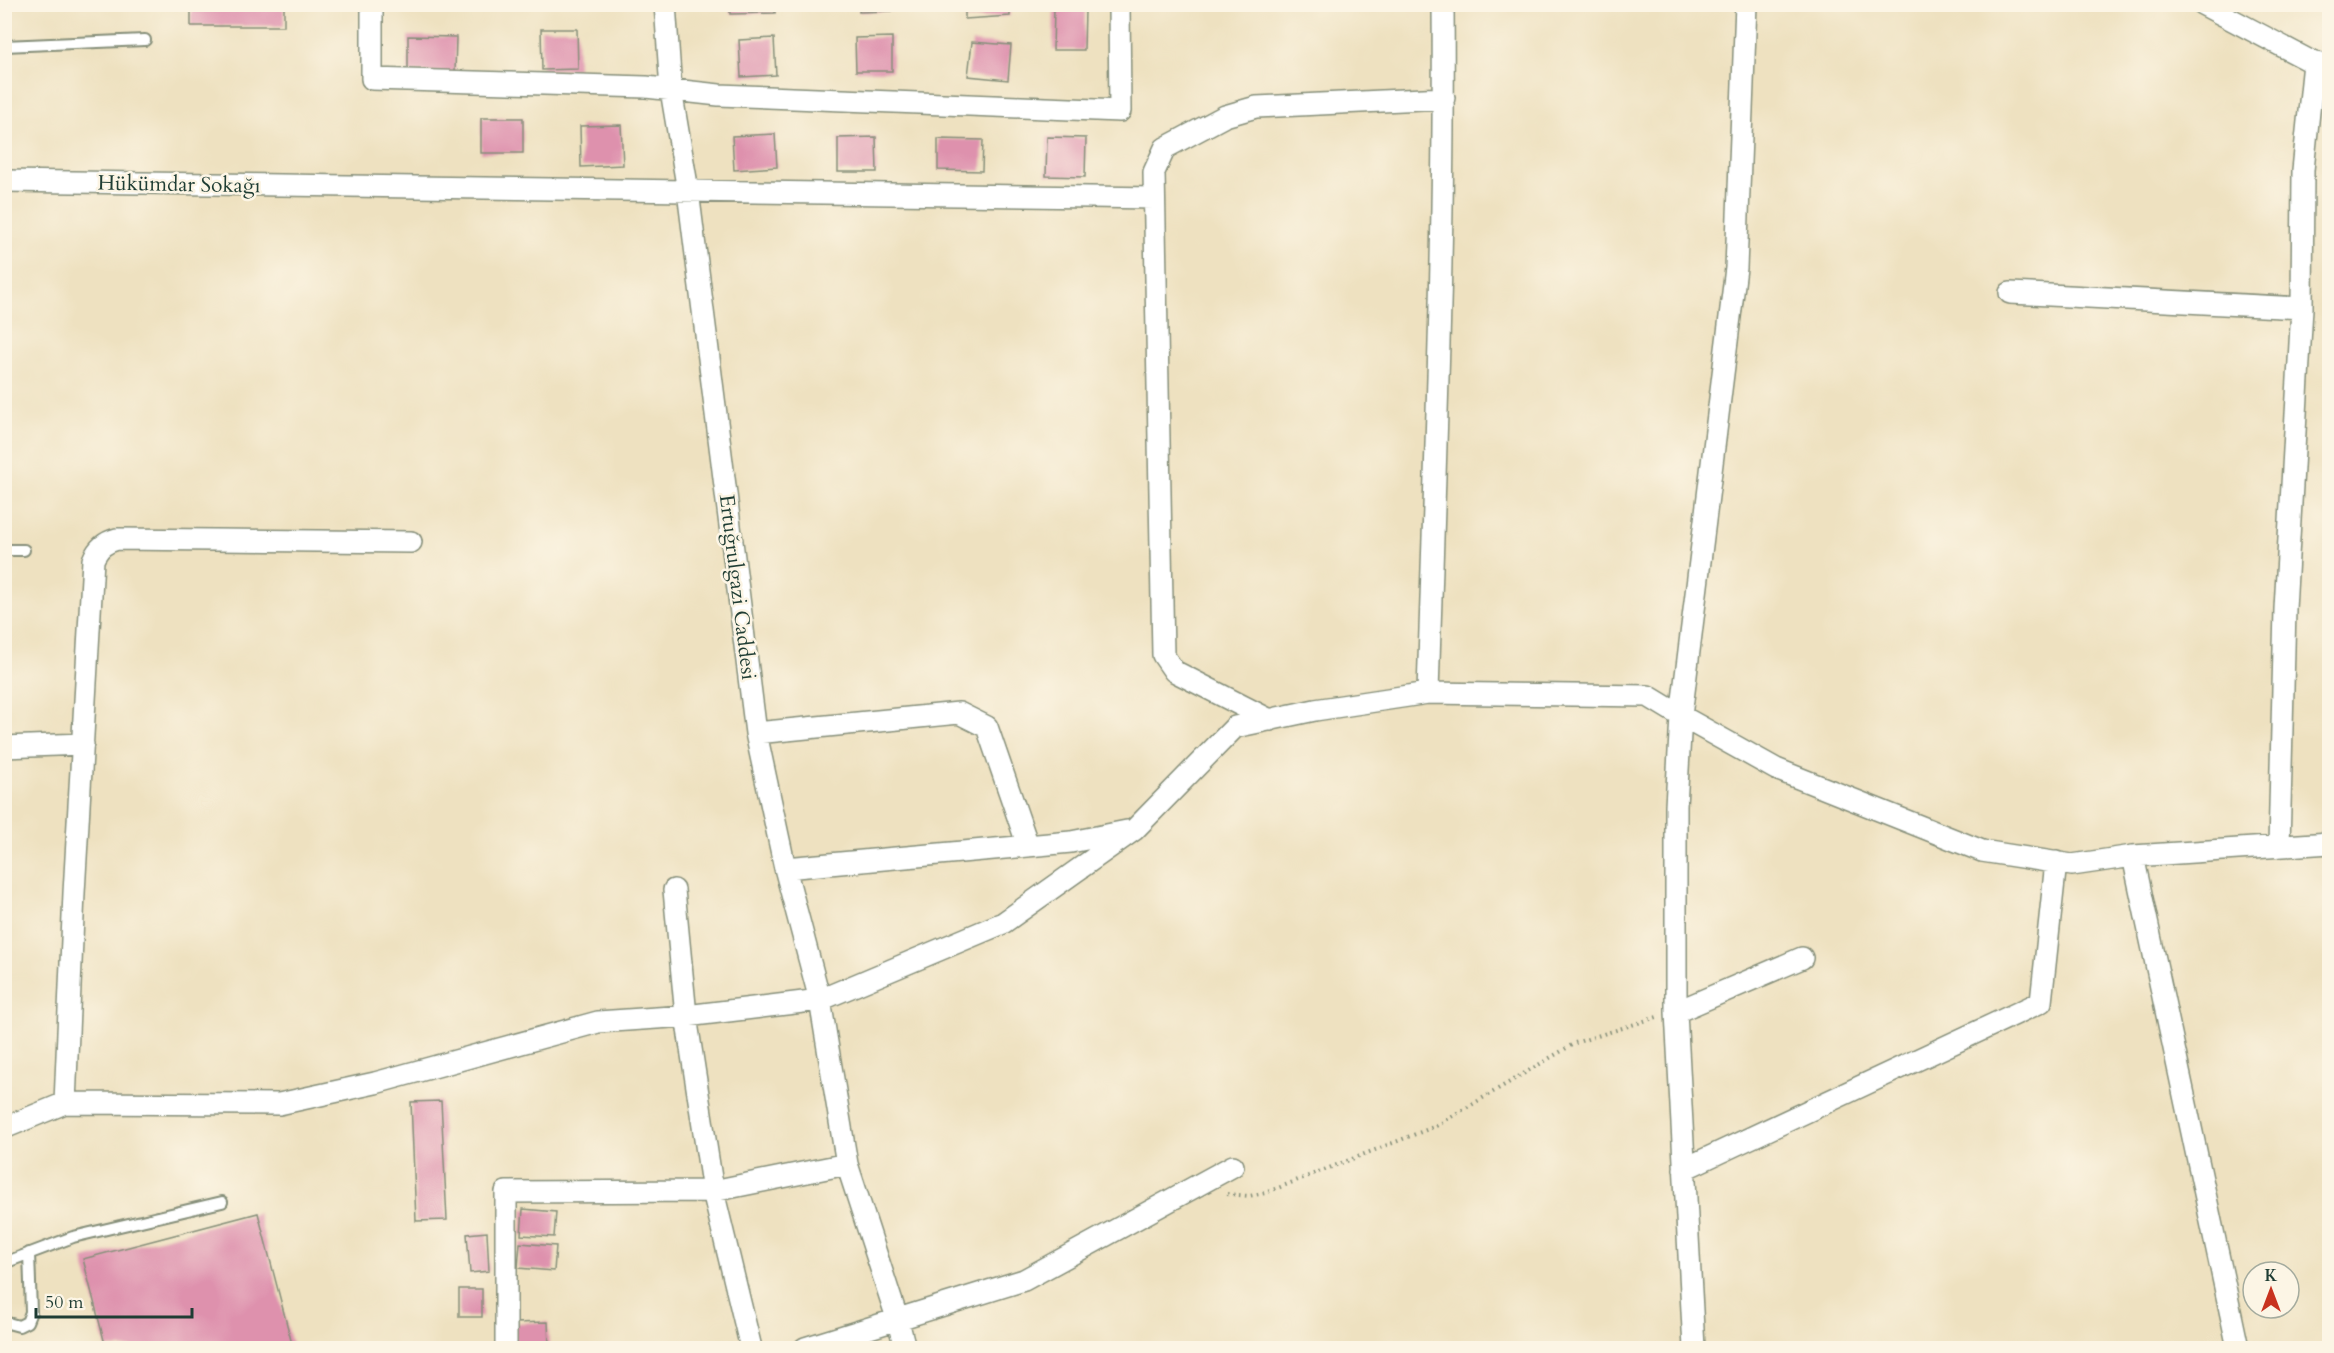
<svg xmlns="http://www.w3.org/2000/svg" width="2334" height="1353" viewBox="0 0 2334 1353" font-family="Cardo,serif">
	<style>
		.building { fill: #de91ad }
		.lines { fill: none; stroke-linecap: round; stroke-linejoin: round }
		.service-casing { stroke: #868f7a; stroke-width: 14 }
		.minor-casing { stroke: #868f7a; stroke-width: 24 }
		.path { stroke: #868f7a; stroke-width: 4; stroke-dasharray: 1.5 4.5; stroke-linecap: butt }
		.service { stroke: #fff; stroke-width: 10 }
		.minor { stroke: #fff; stroke-width: 21 }
		.labels { text-anchor: middle; stroke-width: 5; stroke-linejoin: round; paint-order: stroke }
		.street-label { font-size: 21px; fill: #1f3d34; stroke: #fcf5e5 }
	</style>
	<rect width="100%" height="100%" fill="#fcf5e5"/>
	<filter id="ink" filterUnits="userSpaceOnUse"><feTurbulence type="fractalNoise" baseFrequency=".0167" numOctaves="2"/><feDisplacementMap in="SourceGraphic" scale="12" xChannelSelector="R" yChannelSelector="G"/><feConvolveMatrix kernelMatrix="1 2 1 2 8 2 1 2 1" color-interpolation-filters="sRGB"/></filter>
	<filter id="wash" filterUnits="userSpaceOnUse"><feTurbulence type="fractalNoise" baseFrequency=".008" numOctaves="4" result="noise"/><feDisplacementMap in="SourceGraphic" scale="24" xChannelSelector="R" yChannelSelector="G"/><feGaussianBlur stdDeviation="1.35" result="paint"/><feColorMatrix in="noise" values="0 0 0 0 0 0 0 0 0 0 0 0 0 0 0 0 0 1.4 0 .05"/><feComposite in="paint" operator="in"/></filter>
	<g filter="url(#wash)">
		<rect width="100%" height="100%" fill="#eee1c0"/>
		<g id="blocks">
			<path class="building" d="M 191,4 L 284,4 L 284,26 L 191,26 Z
				M 730,4 L 775,4 L 775,13 L 730,14 Z
				M 859,4 L 892,4 L 892,11 L 859,12 Z
				M 965,4 L 1010,4 L 1010,16 L 965,19 Z
				M 1054,9 L 1085,10 L 1084,50 L 1053,50 Z
				M 541,29 L 577,29 L 578,69 L 542,70 Z
				M 408,36 L 456,37 L 455,73 L 408,72 Z
				M 892,37 L 892,71 L 856,71 L 855,38 Z
				M 774,38 L 776,75 L 741,77 L 739,40 Z
				M 972,42 L 1011,45 L 1008,80 L 968,76 Z
				M 481,118 L 523,118 L 523,153 L 481,153 Z
				M 621,125 L 623,165 L 581,167 L 580,126 Z
				M 775,134 L 777,167 L 734,170 L 732,136 Z
				M 876,137 L 877,172 L 838,172 L 838,138 Z
				M 1047,137 L 1086,138 L 1085,177 L 1046,176 Z
				M 938,139 L 983,140 L 982,171 L 938,170 Z
				M 441,1101 L 447,1220 L 416,1221 L 411,1102 Z
				M 523,1209 L 556,1212 L 554,1237 L 521,1235 Z
				M 258,1213 L 293,1348 L 106,1348 L 83,1259 Z
				M 487,1232 L 489,1271 L 470,1273 L 467,1234 Z
				M 520,1243 L 556,1246 L 554,1271 L 518,1268 Z
				M 459,1289 L 482,1289 L 482,1317 L 459,1317 Z
				M 548,1322 L 549,1347 L 515,1348 L 514,1323 Z"/>
		</g>
	</g>
	<g filter="url(#ink)">
		<use href="#blocks" fill-opacity="0" stroke="#868f7a" stroke-width="1.5"/>
		<g class="lines">
			<g class="service-casing">
				<path id="service" d="M 4,46 L 145,40
					M 4,550 L 24,550
					M 4,1263 L 73,1237 L 222,1202
					M 4,1322 L 19,1326 L 27,1322 L 31,1312 L 29,1253"/>
			</g>
			<g class="minor-casing">
				<path id="minor" d="M 372,4 L 372,79 L 646,87 L 719,95 L 1120,111 L 1119,4
					M 665,4 L 671,90 L 688,191 L 756,733 L 785,868 L 820,1000 L 847,1164
					M 2202,4 L 2314,63 L 2330,65
					M 4,181 L 1154,198
					M 2010,293 L 2302,308
					M 1428,693 C 1435,463 1445,234 1443,4
					M 1270,720 L 1174,671 L 1163,655 L 1154,172 L 1165,148 L 1225,116 L 1256,107 L 1444,98
					M 756,733 L 959,713 L 987,727 L 1028,846
					M 4,747 L 83,744
					M 2279,846 L 2285,609 L 2302,308 L 2303,170 L 2314,63
					M 2133,856 L 2238,1348
					M 785,868 L 1071,842 L 1127,831
					M 674,890 L 686,1016 L 713,1191 L 751,1348
					M 1676,1012 L 1802,958
					M 65,1103 L 74,893 L 93,560 C 98,548 105,542 117,539 L 411,542
					M 4,1128 L 65,1103 L 279,1104 L 375,1083 L 598,1022 L 686,1016 L 820,1000 L 1003,923 L 1134,830 L 1235,727 L 1315,710 L 1428,693 L 1648,696 L 1681,716 L 1776,769 L 1982,851 L 2072,865 L 2133,856 L 2330,843
					M 1684,1169 L 2041,1002 L 2056,862
					M 506,1348 L 506,1192 L 713,1191 L 847,1164 L 898,1321 L 905,1348
					M 805,1348 L 1024,1280 L 1233,1166
					M 1694,1348 L 1676,1012 L 1676,806 L 1681,716 L 1736,268 L 1746,4"/>
			</g>
			<path class="path" d="M 1227,1194 L 1249,1196 L 1265,1193 L 1436,1126 L 1575,1043 L 1657,1017"/>
			<use href="#service" class="service"/>
			<use href="#minor" class="minor"/>
		</g>
	</g>
	<g class="labels">
		<g class="street-label">
			<text transform="translate(179 184) rotate(1)" y="7">Hükümdar Sokağı</text>
			<text transform="translate(738 587) rotate(83)" y="7">Ertuğrulgazi Caddesi</text>
		</g>
	</g>
	<rect width="2334" height="1353" fill="none" stroke="#fcf5e5" stroke-width="24"/>
	<g transform="translate(2271 1290)"><circle r="28" fill="#fcf5e5" stroke="#a4ab9e" stroke-width="1.5"/>
	<path d="M0-4.5L10 22L0 15L-10 22Z" fill="#c8321e"/>
	<text y="-9" font-size="16" font-weight="bold" text-anchor="middle" fill="#1f3d34">K</text>
	</g>
	<path d="M36 1308v9h156v-9" fill="none" stroke="#1f3d34" stroke-width="3"/>
	<text x="45" y="1308" font-size="18" fill="#1f3d34" stroke="#fcf5e5" stroke-width="4.5" paint-order="stroke">50 m</text>
</svg>
